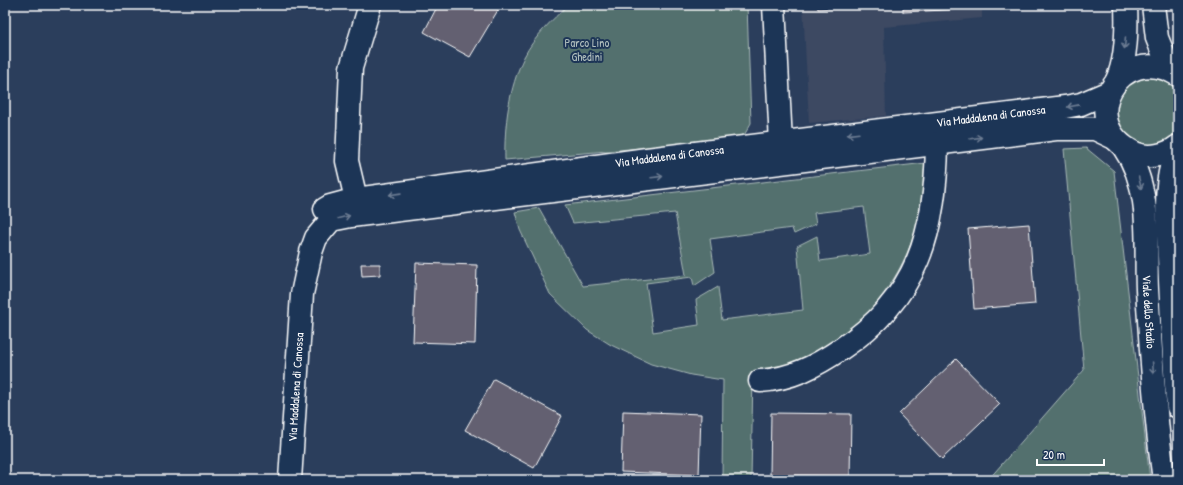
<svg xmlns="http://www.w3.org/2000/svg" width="1183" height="485" viewBox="0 0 1183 485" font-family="'Patrick Hand',sans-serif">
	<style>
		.built { fill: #3c4862 }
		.green { fill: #52706e; stroke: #a8b8b6; fill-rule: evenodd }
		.building { fill: #646071; stroke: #fff }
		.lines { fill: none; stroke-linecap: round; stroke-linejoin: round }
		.minor-casing { stroke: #fff; stroke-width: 25 }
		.minor { stroke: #1d3557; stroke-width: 22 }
		.oneway { stroke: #6c7c92 }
		.labels { text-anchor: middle; stroke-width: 4; stroke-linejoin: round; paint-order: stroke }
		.park-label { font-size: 12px; fill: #b1bfbe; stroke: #1d3557 }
		.street-label { font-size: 12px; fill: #fff; stroke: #1d3557 }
	</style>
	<rect width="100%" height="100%" fill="#2b3e5c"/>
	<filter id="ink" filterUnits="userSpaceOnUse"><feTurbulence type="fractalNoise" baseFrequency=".025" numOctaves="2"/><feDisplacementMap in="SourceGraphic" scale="8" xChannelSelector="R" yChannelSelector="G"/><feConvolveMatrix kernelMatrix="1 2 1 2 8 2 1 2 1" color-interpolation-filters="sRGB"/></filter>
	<g filter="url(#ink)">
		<path class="built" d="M 803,5 L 982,5 L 982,18 L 884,27 L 886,116 L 809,123 Z"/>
		<path class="green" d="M 568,5 L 747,5 L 751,123 L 742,139 L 505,160 C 504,126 509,88 524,57 C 534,37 552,20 568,5 Z
			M 1145,78 C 1158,78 1169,81 1178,91 L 1178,136 L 1172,143 L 1137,148 L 1114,122 C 1117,96 1118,86 1145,78 Z
			M 1086,148 L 1114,171 L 1150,480 L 988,480 L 1084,370 L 1064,149 Z
			M 926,163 C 924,185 923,207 916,229 C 898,289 850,346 789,366 C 777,370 765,371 753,374 L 751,480 L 722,480 L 723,380 L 691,375 L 651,364 L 611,345 L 587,330 L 550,294 L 520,230 L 515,212 L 539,208 L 583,286 L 686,275 L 675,213 L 573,223 L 565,205 ZM 864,207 L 870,254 L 820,261 L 817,236 L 797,246 L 803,310 L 722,320 L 718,287 L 696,300 L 699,325 L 653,332 L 646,283 L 692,277 L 694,286 L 715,272 L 710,239 L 792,228 L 794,234 L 816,224 L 814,213 Z"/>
		<path class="building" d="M 438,5 L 501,5 L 470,57 L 424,32 Z
			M 817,5 L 854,5 L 854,7 L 818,9 Z
			M 903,5 L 966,5 L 966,9 L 903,12 Z
			M 1029,224 L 1035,304 L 974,309 L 968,229 Z
			M 416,263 L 477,265 L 475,344 L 413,342 Z
			M 361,264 L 380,264 L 380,275 L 362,276 Z
			M 956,359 L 1000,404 L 942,459 L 899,414 Z
			M 494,379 L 562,416 L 534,468 L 465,430 Z
			M 623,411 L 701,414 L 699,475 L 621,472 Z
			M 771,413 L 851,414 L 850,477 L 770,475 Z"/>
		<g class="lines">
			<g class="minor-casing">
				<g id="minor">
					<path d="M 774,5 L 781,143"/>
					<path d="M 1153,5 L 1157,38 L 1170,70"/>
					<path d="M 1178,75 C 1119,39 1073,124 1135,153 C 1149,159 1167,155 1178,146"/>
					<path d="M 1117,80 C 1127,58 1127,29 1126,5"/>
					<path id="s1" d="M 1124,148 C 1153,189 1145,242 1147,289 C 1151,353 1155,417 1164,480"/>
					<path d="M 1178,151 C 1162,175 1168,227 1169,256 C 1171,306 1173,357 1178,407"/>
					<path d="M 356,199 L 347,161 L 351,68 L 370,5"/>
					<path id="s2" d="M 325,209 L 330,206 L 356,199 L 647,159 L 1065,107 L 1081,104 L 1109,92"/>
					<path d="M 760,381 C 791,379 816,366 841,349 C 918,298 936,232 937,143"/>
					<path id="s3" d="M 290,480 L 302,294 L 311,252 L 316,238 L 331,220 L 351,216 L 1056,129 L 1095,129 L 1114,138"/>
				</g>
			</g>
			<use href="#minor" class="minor"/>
		</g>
		<defs><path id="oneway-shaft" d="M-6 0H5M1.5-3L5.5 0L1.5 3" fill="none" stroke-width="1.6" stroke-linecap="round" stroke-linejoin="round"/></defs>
		<g class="oneway">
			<use href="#oneway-shaft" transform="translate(1125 43) rotate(95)"/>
			<use href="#oneway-shaft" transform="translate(1073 106) rotate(169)"/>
			<use href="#oneway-shaft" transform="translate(853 134) rotate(173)"/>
			<use href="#oneway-shaft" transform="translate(976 138) rotate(-7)"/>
			<use href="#oneway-shaft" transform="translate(657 177) rotate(-7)"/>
			<use href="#oneway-shaft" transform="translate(1140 183) rotate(77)"/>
			<use href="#oneway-shaft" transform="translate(395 194) rotate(172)"/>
			<use href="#oneway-shaft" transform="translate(344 217) rotate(-14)"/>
			<use href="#oneway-shaft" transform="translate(1153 368) rotate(86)"/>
		</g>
	</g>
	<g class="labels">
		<g class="park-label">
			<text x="587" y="47">Parco Lino<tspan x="587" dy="14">Ghedini</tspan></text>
		</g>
		<g class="street-label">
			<text dy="4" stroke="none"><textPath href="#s2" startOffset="673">Via Maddalena di Canossa</textPath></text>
			<text dy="4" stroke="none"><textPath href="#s2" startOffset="349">Via Maddalena di Canossa</textPath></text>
			<text dy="4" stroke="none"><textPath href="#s1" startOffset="168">Viale dello Stadio</textPath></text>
			<text dy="4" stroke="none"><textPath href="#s3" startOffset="93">Via Maddalena di Canossa</textPath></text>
		</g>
	</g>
	<rect width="1183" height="485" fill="none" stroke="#1d3557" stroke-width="20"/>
	<rect x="10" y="10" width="1163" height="465" fill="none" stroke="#fff" stroke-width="1.5" filter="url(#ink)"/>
	<path d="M1037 459v6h67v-6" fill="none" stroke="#ffffff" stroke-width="2"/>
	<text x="1043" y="459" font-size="12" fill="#ffffff" stroke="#1d3557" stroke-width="3" paint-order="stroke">20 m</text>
</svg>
